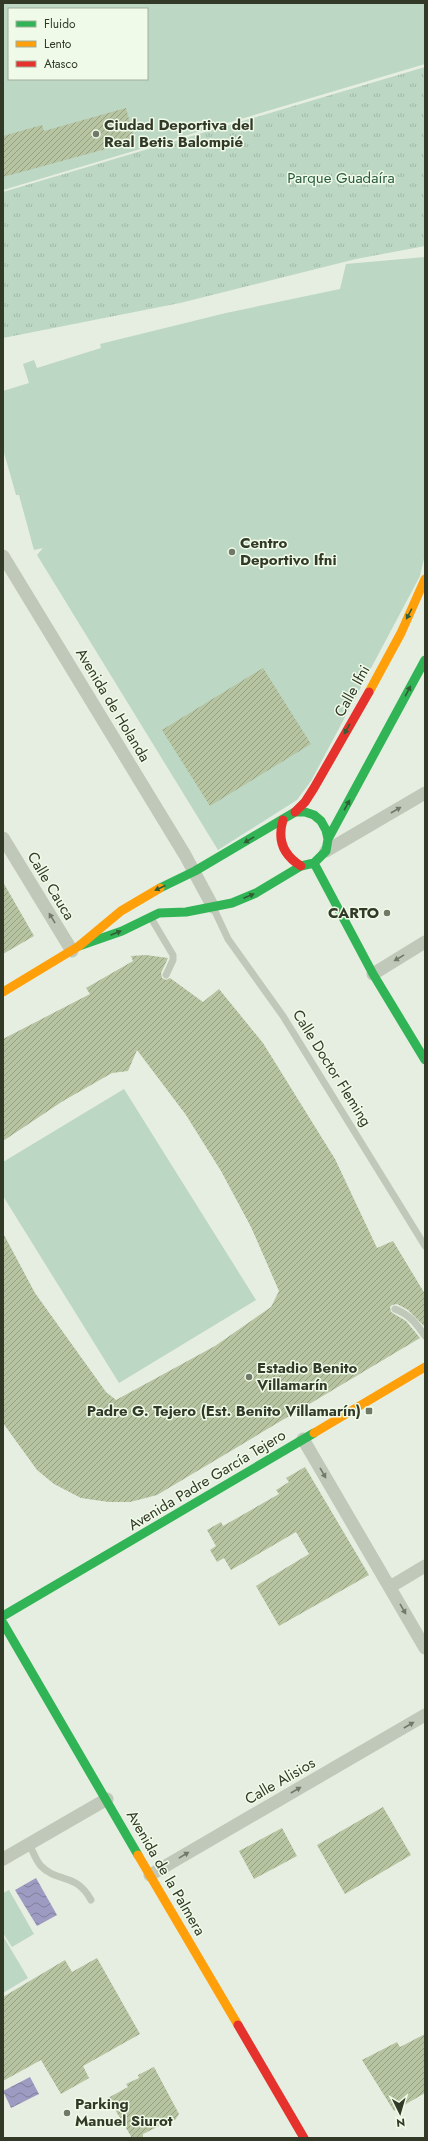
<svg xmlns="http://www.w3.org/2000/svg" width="428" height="2141" viewBox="0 0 428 2141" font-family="Jost,sans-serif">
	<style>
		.grass { fill: url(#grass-tufts) }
		.pitch { fill: #bcd7c4; fill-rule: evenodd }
		.water { fill: url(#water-waves) }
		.building { fill: url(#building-hatch) }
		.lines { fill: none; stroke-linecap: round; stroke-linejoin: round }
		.lane { stroke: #c0c8b9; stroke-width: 7 }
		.street { stroke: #c0c8b9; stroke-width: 13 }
		.fast { stroke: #30b455; stroke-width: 9 }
		.slow { stroke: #ff9f0a; stroke-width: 9 }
		.jam { stroke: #e5322d; stroke-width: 9 }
		.oneway { fill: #315e35 }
		.oneway2 { fill: #727969 }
		.poi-dot { fill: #717868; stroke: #effbe8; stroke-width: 1.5 }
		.labels { text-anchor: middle; stroke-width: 3; stroke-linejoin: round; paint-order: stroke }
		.poi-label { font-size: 15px; font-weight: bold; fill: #323927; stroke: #effbe8; text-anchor: start }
		.park-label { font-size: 15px; fill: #285a3f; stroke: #effbe8 }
		.street-label { font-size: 15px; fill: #323927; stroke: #effbe8 }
	</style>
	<defs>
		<pattern id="grass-tufts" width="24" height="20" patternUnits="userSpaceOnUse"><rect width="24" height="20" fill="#bcd7c4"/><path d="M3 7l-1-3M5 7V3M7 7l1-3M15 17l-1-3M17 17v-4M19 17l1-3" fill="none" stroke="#a2b9a8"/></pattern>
		<pattern id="water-waves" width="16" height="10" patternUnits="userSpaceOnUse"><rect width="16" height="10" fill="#9e9bc2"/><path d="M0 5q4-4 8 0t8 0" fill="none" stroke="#817f9e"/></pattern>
		<pattern id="building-hatch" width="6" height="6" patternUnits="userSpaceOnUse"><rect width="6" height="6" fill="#b6c4a1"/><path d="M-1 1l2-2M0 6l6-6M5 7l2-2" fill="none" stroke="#95a083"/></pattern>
	</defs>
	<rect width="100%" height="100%" fill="#e6eee1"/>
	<path class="grass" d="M 425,67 L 425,246 L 356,259 L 180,303 L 3,338 L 3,192 Z"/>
	<path class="pitch" d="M 3,3 L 425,3 L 425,64 L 3,190 ZM 9,9 L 147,9 L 147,79 L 9,79 Z
		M 425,257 L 425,554 L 420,576 L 311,781 L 297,800 L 218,850 L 37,555 L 43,548 L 34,550 L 19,495 L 16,495 L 3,449 L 3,391 L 29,383 L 23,364 L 34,360 L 37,368 L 101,348 L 100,344 L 226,313 L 340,289 L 346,264 Z
		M 124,1089 L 256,1300 L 119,1383 L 3,1196 L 3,1162 Z
		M 9,1890 L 34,1934 L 12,1947 L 3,1933 L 3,1893 Z
		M 3,1936 L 28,1978 L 3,1993 Z"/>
	<path class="water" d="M 36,1878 L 57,1915 L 37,1926 L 15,1890 Z
		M 30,2077 L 39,2094 L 11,2108 L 3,2091 Z"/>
	<path class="building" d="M 126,108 L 135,141 L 3,177 L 3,136 L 42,125 L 44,131 Z
		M 263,668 L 311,744 L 210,806 L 162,730 Z
		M 3,882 L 34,936 L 3,954 Z
		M 146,955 L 168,958 L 161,973 L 162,978 L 166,980 L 170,978 L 203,1002 L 219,989 L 263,1043 L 335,1159 L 377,1248 L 393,1241 L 425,1294 L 425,1327 L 408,1310 L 397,1304 L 392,1305 L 390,1307 L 391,1312 L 406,1321 L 420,1338 L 157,1495 L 130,1502 L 109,1502 L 81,1498 L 54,1484 L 37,1470 L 3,1423 L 3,1233 L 35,1293 L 106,1392 L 116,1400 L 215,1346 L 271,1307 L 279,1291 L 251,1227 L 221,1171 L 186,1115 L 137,1050 L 128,1071 L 112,1073 L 63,1101 L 3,1141 L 3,1039 L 90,994 L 86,988 L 133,961 L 131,956 Z
		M 305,1467 L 369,1575 L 279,1626 L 256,1586 L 309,1554 L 296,1532 L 231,1570 L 224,1558 L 217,1562 L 210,1550 L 216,1546 L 207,1530 L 221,1522 L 223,1526 L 279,1494 L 276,1490 L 289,1482 L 286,1478 Z
		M 383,1807 L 411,1855 L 345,1894 L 317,1845 Z
		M 282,1828 L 297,1856 L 254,1879 L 239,1851 Z
		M 97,1958 L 140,2034 L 83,2066 L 89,2078 L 61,2094 L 41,2060 L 3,2081 L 3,1997 L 65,1960 L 72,1972 Z
		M 425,2034 L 425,2093 L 394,2111 L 362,2060 L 397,2042 L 400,2047 Z
		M 154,2067 L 179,2114 L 175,2120 L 169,2121 L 143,2134 L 143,2138 L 132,2138 L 108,2098 L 128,2087 L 126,2084 L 139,2078 L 138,2075 Z"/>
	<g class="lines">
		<path class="lane" d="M 213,907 L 228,939 L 283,1016 L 425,1246
			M 151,918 L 173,955 L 173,960 L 166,975
			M 395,1309 C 410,1315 416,1323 425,1336
			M 29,1844 C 33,1851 36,1861 41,1866 C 57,1883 76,1872 91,1900"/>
		<path class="street" d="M 3,556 L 185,855 L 213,907
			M 3,838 L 72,951
			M 326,851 L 425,793
			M 373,974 L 425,942
			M 303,1439 L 425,1648
			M 390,1587 L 425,1566
			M 3,1859 L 107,1799
			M 150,1875 L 425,1715"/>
		<path class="fast" d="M 328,839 L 425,660
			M 314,863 L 373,974 L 425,1060
			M 79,946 L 122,931 L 159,913 L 186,912 L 232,903 L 256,893 L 301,866 L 314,863 L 326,851 L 328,839 L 326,830 L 321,821 L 314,815 L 305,812 L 295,812 L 195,871 L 160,888
			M 3,1616 L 314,1433
			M 3,1623 L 138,1855"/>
		<path class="slow" d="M 369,692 L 401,633 L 425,579
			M 3,992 L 79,946 L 121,911 L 160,888
			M 314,1433 L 425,1367
			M 138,1855 L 238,2025"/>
		<path class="jam" d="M 295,812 L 305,802 L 314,788 L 369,692
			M 283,820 C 277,840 283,855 301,866
			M 238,2025 L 304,2138"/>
	</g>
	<defs><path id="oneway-solid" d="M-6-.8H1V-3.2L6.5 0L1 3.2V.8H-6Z"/></defs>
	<g class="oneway">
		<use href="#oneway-solid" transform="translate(409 614) rotate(118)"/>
		<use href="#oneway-solid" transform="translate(408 691) rotate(-62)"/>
		<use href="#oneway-solid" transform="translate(347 729) rotate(119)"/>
		<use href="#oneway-solid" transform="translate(347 805) rotate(-61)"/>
		<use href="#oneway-solid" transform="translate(249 840) rotate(149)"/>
		<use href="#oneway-solid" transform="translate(160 888) rotate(155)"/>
		<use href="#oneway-solid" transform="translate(249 896) rotate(-23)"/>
		<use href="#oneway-solid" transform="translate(116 933) rotate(-23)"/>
	</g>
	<g class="oneway2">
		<use href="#oneway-solid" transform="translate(396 810) rotate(-30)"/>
		<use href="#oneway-solid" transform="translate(52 918) rotate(-121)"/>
		<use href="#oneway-solid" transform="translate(399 958) rotate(149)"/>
		<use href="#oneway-solid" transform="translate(323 1473) rotate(60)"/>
		<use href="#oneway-solid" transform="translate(403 1609) rotate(60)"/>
		<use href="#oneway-solid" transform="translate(409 1725) rotate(-30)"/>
		<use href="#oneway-solid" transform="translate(296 1790) rotate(-30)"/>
		<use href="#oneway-solid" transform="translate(184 1855) rotate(-31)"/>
	</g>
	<g class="poi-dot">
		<circle cx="96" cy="134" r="4"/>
		<circle cx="232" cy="552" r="4"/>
		<circle cx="387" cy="913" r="4"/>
		<circle cx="249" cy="1377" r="4"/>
		<rect x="365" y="1407" width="8" height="8" rx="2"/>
		<circle cx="67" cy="2113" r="4"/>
	</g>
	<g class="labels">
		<g class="poi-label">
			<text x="104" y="130">Ciudad Deportiva del<tspan x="104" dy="17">Real Betis Balompié</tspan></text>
			<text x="240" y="548">Centro<tspan x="240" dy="17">Deportivo Ifni</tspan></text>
			<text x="379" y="918" text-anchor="end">CARTO</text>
			<text x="257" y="1373">Estadio Benito<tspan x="257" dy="17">Villamarín</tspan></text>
			<text x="361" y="1416" text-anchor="end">Padre G. Tejero (Est. Benito Villamarín)</text>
			<text x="75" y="2109">Parking<tspan x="75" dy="17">Manuel Siurot</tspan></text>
		</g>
		<g class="park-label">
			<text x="341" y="183">Parque Guadaíra</text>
		</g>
		<g class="street-label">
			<text transform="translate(352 691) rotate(-61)" y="5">Calle Ifni</text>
			<text transform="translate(113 705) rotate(59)" y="5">Avenida de Holanda</text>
			<text transform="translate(51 886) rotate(59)" y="5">Calle Cauca</text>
			<text transform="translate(332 1068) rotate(58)" y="5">Calle Doctor Fleming</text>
			<text transform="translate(207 1480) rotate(-31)" y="5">Avenida Padre García Tejero</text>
			<text transform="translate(280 1781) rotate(-30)" y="5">Calle Alisios</text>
			<text transform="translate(166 1873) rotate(60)" y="5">Avenida de la Palmera</text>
		</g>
	</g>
	<rect width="428" height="2141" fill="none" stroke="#323927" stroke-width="8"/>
	<rect x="8" y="8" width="140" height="72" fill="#effbe8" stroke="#a3ad9b"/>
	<rect x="16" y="21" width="20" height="6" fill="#30b455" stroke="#a3ad9b"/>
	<text x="44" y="28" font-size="12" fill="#323927">Fluido</text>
	<rect x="16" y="41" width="20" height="6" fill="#ff9f0a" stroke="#a3ad9b"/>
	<text x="44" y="48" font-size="12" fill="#323927">Lento</text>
	<rect x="16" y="61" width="20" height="6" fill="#e5322d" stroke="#a3ad9b"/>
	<text x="44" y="68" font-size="12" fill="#323927">Atasco</text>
	<g transform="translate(400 2113) rotate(175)" stroke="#effbe8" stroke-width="3" paint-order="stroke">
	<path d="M0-3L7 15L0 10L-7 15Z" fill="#323927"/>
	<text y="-6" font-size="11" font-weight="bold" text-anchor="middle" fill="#323927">N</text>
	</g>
</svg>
